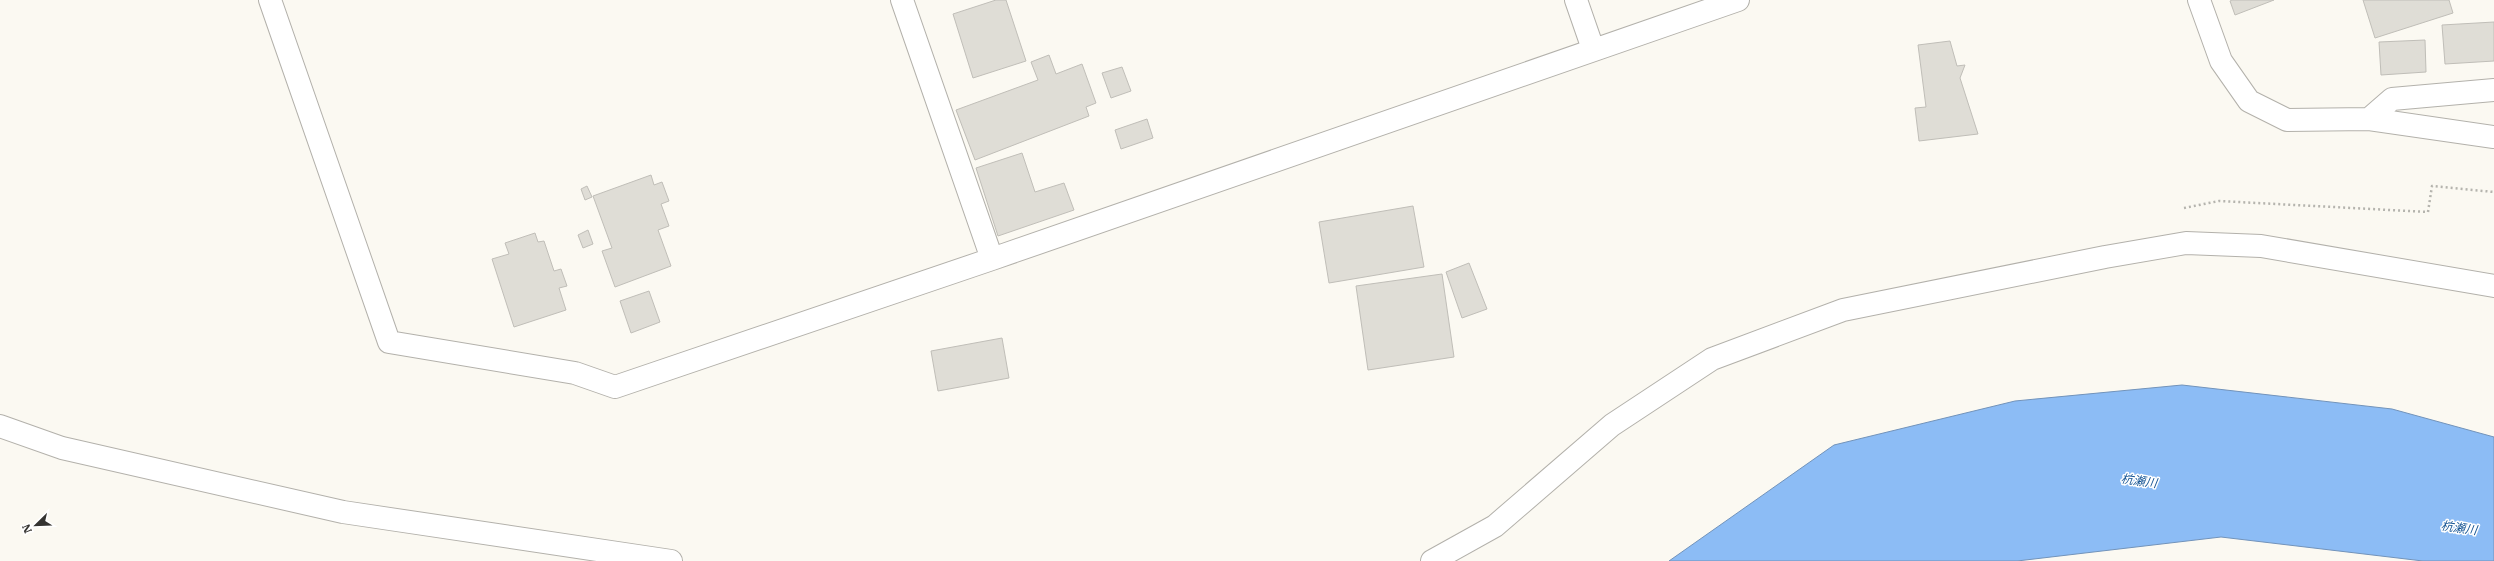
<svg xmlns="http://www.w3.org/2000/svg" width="2494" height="561" viewBox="0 0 2494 561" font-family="'IBM Plex Serif','Noto Sans JP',serif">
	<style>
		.water { fill: #8cbcf5; stroke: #7293ba }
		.building { fill: #dfddd6; stroke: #c0beb8 }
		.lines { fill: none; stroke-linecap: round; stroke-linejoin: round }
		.minor-casing { stroke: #b3b1ab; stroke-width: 24 }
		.path { stroke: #b5b4ae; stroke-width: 2.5; stroke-dasharray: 2 3; stroke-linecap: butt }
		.minor { stroke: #fff; stroke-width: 22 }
		.labels { text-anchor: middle; stroke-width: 3; stroke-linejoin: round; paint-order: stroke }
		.water-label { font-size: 12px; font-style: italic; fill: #185695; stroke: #fff }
	</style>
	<rect width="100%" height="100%" fill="#fbf9f2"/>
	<path class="water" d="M 2182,385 L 2392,409 L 2494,437 L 2494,561 L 2423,561 L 2221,537 L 2017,561 L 1669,561 L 1834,445 L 2015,401 Z"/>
	<path class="building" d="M 996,0 L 1006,0 L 1026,61 L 973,78 L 953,14 Z
		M 2232,0 L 2274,0 L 2235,15 L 2230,1 Z
		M 2363,0 L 2449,0 L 2453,13 L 2375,38 Z
		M 2494,22 L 2494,61 L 2445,64 L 2442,25 Z
		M 2425,40 L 2426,72 L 2381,75 L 2379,42 Z
		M 1950,41 L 1957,66 L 1965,65 L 1960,78 L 1978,134 L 1919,141 L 1915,108 L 1926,107 L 1918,45 Z
		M 1049,55 L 1056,74 L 1082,64 L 1096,103 L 1086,107 L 1089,116 L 975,160 L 956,110 L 1038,80 L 1031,62 Z
		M 1122,67 L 1131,91 L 1111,98 L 1102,73 Z
		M 1147,119 L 1153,138 L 1121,149 L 1115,130 Z
		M 1022,153 L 1035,192 L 1064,183 L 1074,210 L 998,236 L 976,168 Z
		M 651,175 L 654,185 L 662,182 L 669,201 L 661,204 L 669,226 L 658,230 L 671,266 L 615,287 L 602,251 L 612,248 L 593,196 Z
		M 587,186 L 592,197 L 585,200 L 581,189 Z
		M 1413,206 L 1424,267 L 1329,283 L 1319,222 Z
		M 588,230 L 593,244 L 583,248 L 578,235 Z
		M 535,233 L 538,242 L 544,241 L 554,271 L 561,269 L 567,286 L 559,288 L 566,310 L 514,327 L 492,259 L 509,254 L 505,243 Z
		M 1469,263 L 1487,309 L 1462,318 L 1446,272 Z
		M 1442,274 L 1454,357 L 1368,370 L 1356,286 Z
		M 649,291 L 660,322 L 631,333 L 620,301 Z
		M 1002,338 L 1009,378 L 938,391 L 931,351 Z"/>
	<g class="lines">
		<g class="minor-casing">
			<path id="minor" d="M 270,0 L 389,342 L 575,373 L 615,387 L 992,259 L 1738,0
				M 902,0 L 992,259
				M 1576,0 L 1593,49
				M 2199,0 L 2221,61 L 2249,101 L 2287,120 L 2369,119 L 2494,137
				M 2369,119 L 2392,99 L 2494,90
				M 0,426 L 62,448 L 343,512 L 671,561
				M 1432,561 L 1495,526 L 1612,425 L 1712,359 L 1843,310 L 2105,257 L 2186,243 L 2261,246 L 2494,286"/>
		</g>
		<path class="path" d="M 2184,208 L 2219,201 L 2428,212 L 2432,186 L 2494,192"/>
		<use href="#minor" class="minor"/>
	</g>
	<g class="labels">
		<g class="water-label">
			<text transform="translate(2139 481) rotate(8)" y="4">杭瀬川</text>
			<text transform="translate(2459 528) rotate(8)" y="4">杭瀬川</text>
		</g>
	</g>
	<g transform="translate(36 525) rotate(247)" stroke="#ffffff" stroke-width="3" paint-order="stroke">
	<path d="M0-3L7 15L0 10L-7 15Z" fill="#343330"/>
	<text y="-6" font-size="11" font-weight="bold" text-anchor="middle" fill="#343330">N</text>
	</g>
</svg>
